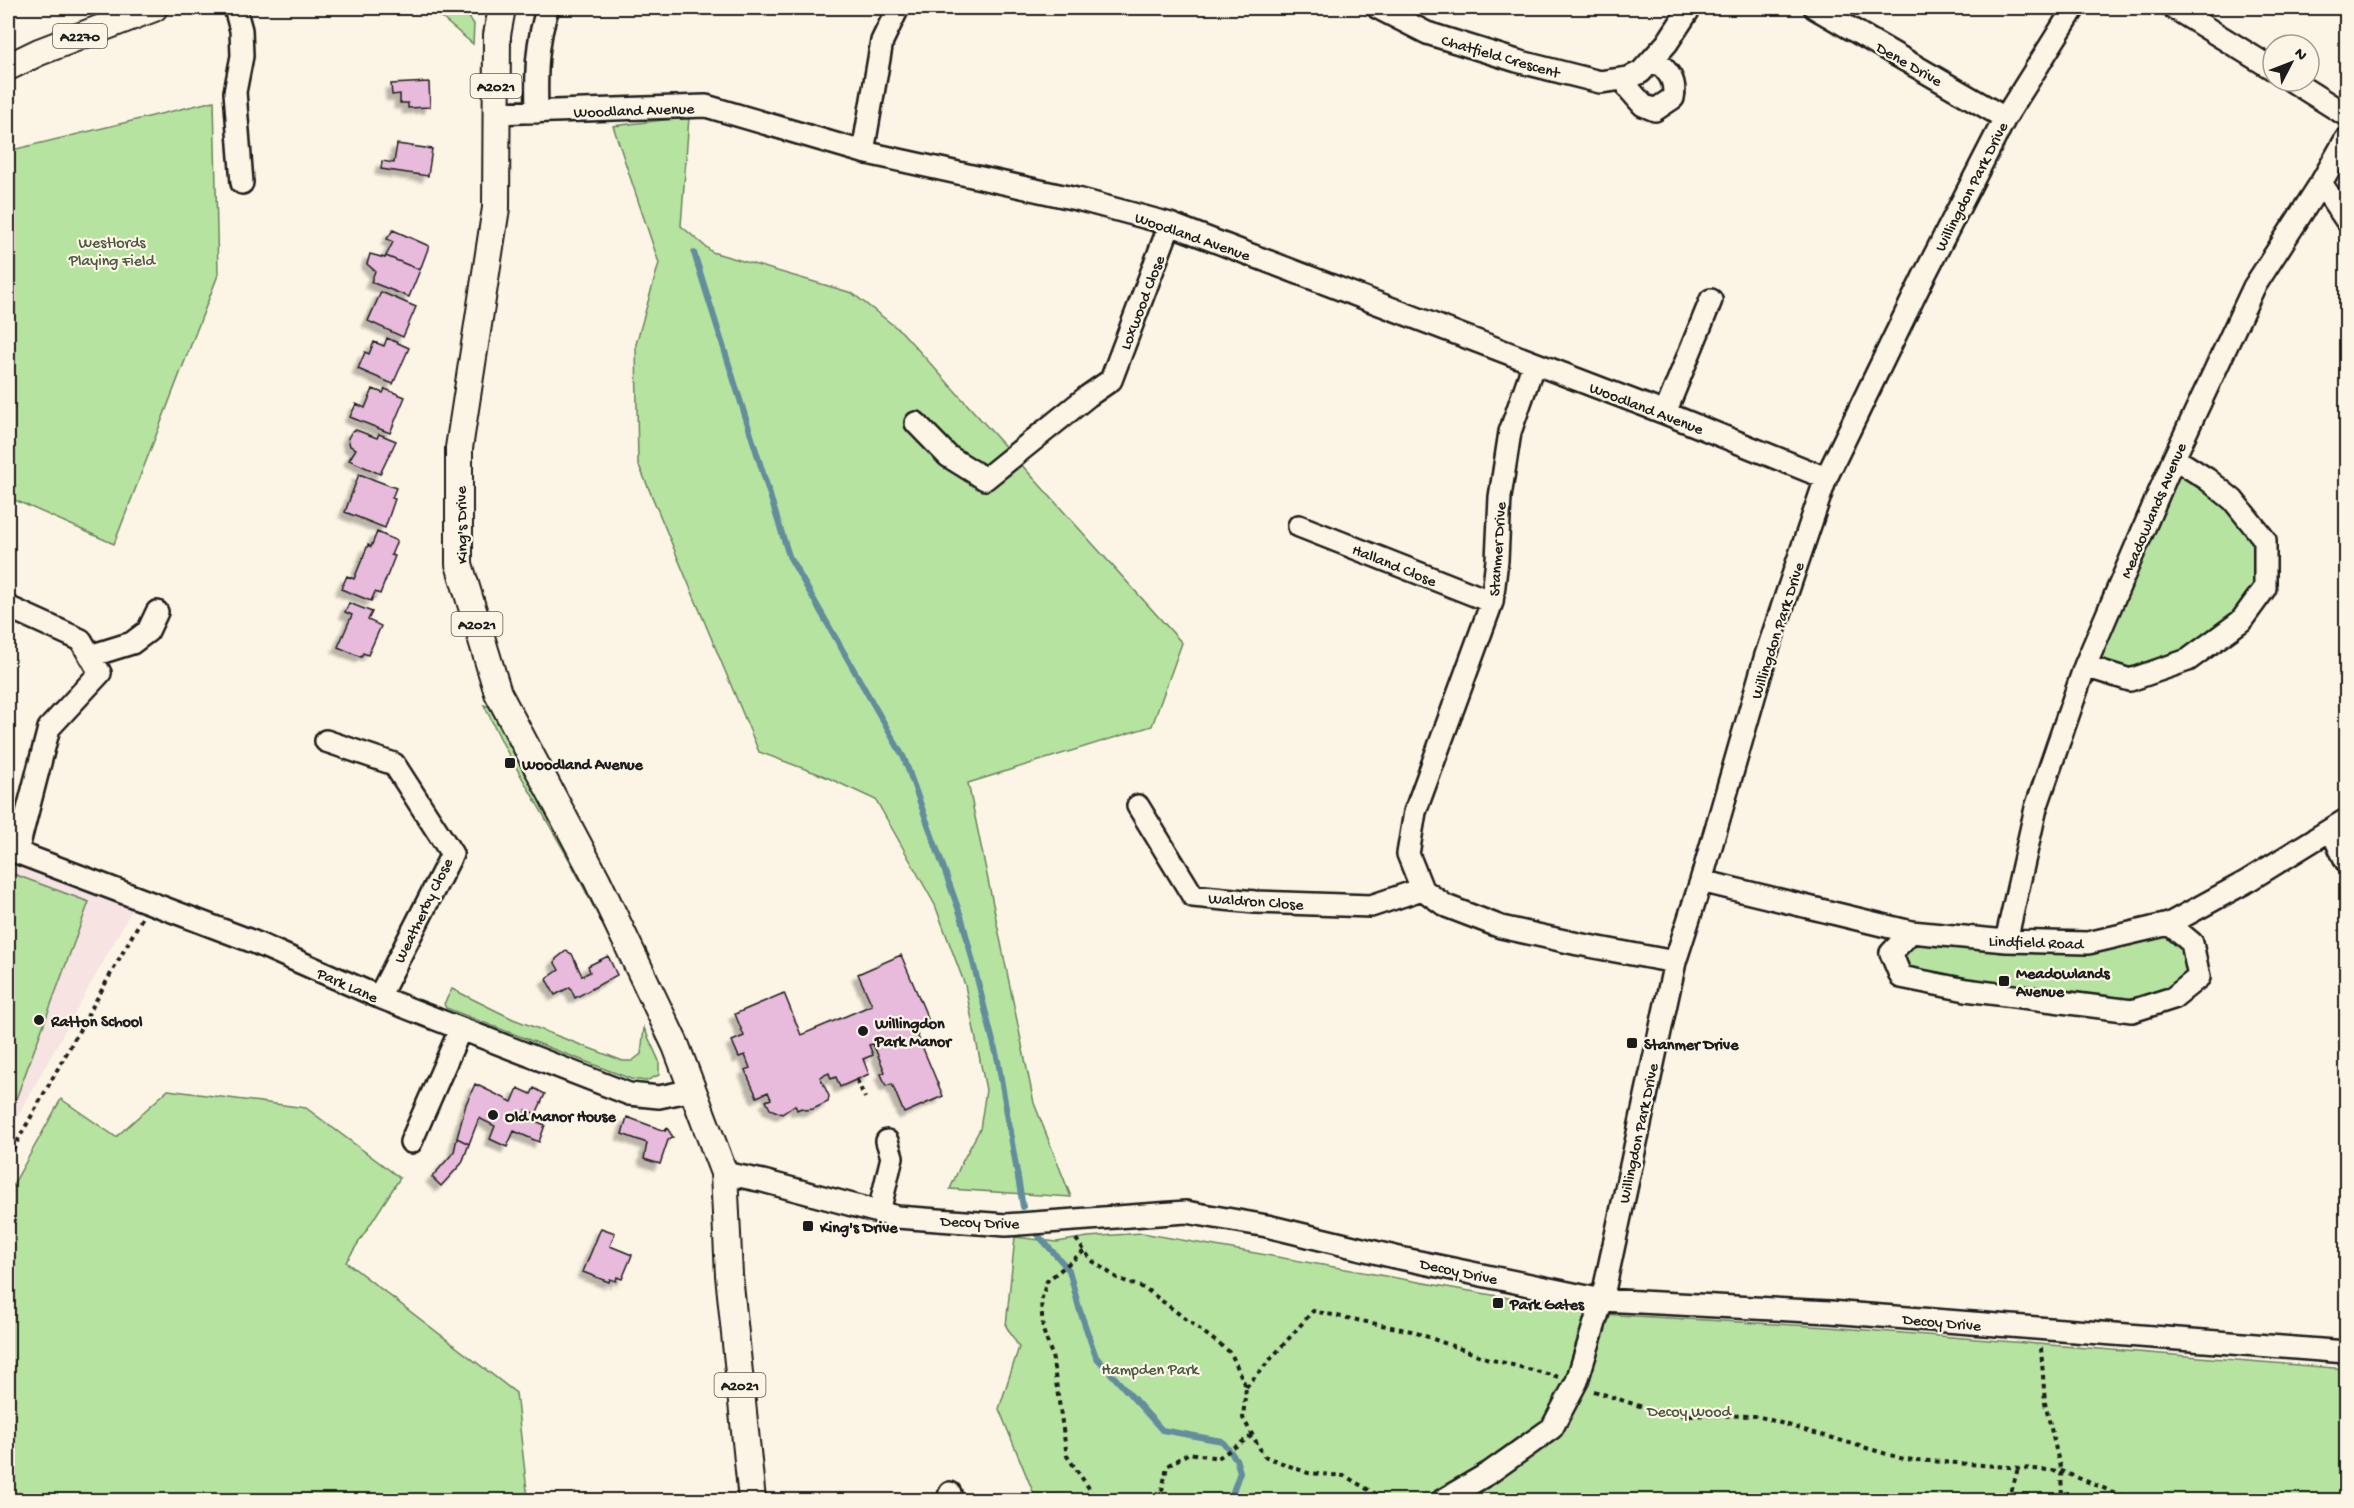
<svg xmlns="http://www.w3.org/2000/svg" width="2354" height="1508" viewBox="0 0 2354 1508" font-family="'Gochi Hand',sans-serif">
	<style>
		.built { fill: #f6e3e2 }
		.green { fill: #b7e3a1; stroke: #6a805e; stroke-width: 1.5 }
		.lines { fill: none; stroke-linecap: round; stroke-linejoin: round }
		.stream { stroke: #628d9c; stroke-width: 6 }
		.building { fill: #e8badc; stroke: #1c1c1c; stroke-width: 1.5; filter: url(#shadow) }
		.minor-casing { stroke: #1c1c1c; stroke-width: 26 }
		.major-casing { stroke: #1c1c1c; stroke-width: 30 }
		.path { stroke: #1c1c1c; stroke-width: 4; stroke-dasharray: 4.5 4.5; stroke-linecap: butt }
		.minor { stroke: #fcf5e5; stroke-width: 21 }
		.major { stroke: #fcf5e5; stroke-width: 26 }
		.poi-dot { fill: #1c1c1c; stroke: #fcf5e5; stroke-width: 2 }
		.labels { text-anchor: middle; stroke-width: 4.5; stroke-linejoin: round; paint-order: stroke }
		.shield { fill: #fcf5e5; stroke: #5f5d58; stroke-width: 1.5 }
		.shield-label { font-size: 15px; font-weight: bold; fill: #1c1c1c }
		.street-label { font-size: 16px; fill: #1c1c1c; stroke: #fcf5e5 }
		.park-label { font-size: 16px; fill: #4a5844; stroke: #fcf5e5 }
		.poi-label { font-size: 16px; font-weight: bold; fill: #1c1c1c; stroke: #fcf5e5; text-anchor: start }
	</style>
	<defs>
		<filter id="shadow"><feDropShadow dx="-5.5" dy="5.5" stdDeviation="1.5" flood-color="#0004"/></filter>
	</defs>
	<rect width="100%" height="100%" fill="#fcf5e5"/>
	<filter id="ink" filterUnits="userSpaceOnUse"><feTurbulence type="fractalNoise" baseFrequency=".0167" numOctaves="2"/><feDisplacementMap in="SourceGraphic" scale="12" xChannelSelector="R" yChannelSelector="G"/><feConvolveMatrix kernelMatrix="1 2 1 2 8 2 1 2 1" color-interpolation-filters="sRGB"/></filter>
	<g filter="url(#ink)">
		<path class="built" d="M 8,860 L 134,906 L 8,1134 Z"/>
		<path class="green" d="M 430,8 L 462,8 L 474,24 L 473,44 Z
			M 214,101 L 218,275 L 114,544 L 8,497 L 8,151 Z
			M 689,117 L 681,226 L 712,252 L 852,293 L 902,332 L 1182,643 L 1152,726 L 968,783 L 1034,1103 L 1071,1197 L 950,1189 L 962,1162 L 980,1129 L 986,1090 L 965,985 L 935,905 L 876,800 L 824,776 L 759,752 L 638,463 L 636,344 L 659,263 L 613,126 Z
			M 2174,458 L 2265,540 L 2265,588 L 2241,621 L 2130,680 L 2085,666 Z
			M 484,705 L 490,707 L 509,745 L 575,860 L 630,978 L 571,863 L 505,748 Z
			M 8,872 L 89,902 L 16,1099 L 8,1096 Z
			M 2169,924 L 2199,977 L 2132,1011 L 1901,977 L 1891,953 L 1911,932 L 2006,941 Z
			M 452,989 L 513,1019 L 623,1061 L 632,1061 L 641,1054 L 644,1028 L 659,1061 L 659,1075 L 646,1081 L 631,1079 L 446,1008 L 444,1004 Z
			M 168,1090 L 306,1108 L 400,1178 L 346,1262 L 516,1393 L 528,1500 L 8,1500 L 8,1194 L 61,1099 L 116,1137 Z
			M 1142,1233 L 1600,1314 L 1828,1327 L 2346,1369 L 2346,1500 L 1060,1500 L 1060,1495 L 1034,1494 L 999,1409 L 1019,1347 L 1006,1326 L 1015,1237 L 1057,1242 L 1088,1237 Z"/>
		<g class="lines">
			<path class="stream" d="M 694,253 L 789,556 L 904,758 L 962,919 L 998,1061 L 1023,1207
				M 1038,1235 L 1069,1270 L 1079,1308 L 1096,1357 L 1162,1430 L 1222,1441 L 1236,1459 L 1240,1472 L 1230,1500"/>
		</g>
		<path class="building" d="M 429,82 L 430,107 L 408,108 L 408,103 L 400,103 L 400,94 L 392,95 L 391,84 Z
			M 397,144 L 432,149 L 428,176 L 381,169 L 382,161 L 394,163 Z
			M 393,230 L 429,246 L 420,270 L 386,256 L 393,242 L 387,239 Z
			M 370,254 L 385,258 L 386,256 L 420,270 L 409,297 L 371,282 L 375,271 L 367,264 Z
			M 381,292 L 416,307 L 403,337 L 368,321 Z
			M 387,338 L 409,348 L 393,384 L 358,369 L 365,352 L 369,354 L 374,342 L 384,346 Z
			M 373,389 L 383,393 L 385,389 L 405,397 L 390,433 L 350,417 L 356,404 L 365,408 Z
			M 356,430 L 377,438 L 379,434 L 396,441 L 380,474 L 349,460 L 356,449 L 350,446 L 348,438 L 352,431 Z
			M 359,474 L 396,488 L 392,498 L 395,499 L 385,528 L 345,512 Z
			M 377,532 L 397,541 L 391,555 L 395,556 L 380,594 L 375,592 L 371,601 L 341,589 L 347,576 L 354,579 L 368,545 L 371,547 Z
			M 349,603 L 372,612 L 368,620 L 381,626 L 368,655 L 363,653 L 361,657 L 338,647 L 352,615 L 345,612 Z
			M 566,951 L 572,954 L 582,976 L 590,972 L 588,966 L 608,956 L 617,975 L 575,998 L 570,987 L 555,995 L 546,979 L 559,970 L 555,963 L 556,959 Z
			M 901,955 L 929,1021 L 914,1027 L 943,1096 L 904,1113 L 892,1084 L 886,1086 L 881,1074 L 885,1072 L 873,1044 L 869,1045 L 873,1055 L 863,1059 L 869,1074 L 840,1087 L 836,1077 L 831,1079 L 829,1073 L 820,1077 L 829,1096 L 828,1102 L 813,1109 L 805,1110 L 801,1108 L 797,1110 L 795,1105 L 782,1114 L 770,1109 L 766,1101 L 771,1099 L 768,1092 L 757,1097 L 745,1070 L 750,1068 L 745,1055 L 739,1057 L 732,1041 L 744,1036 L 735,1014 L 784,993 L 801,1035 L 872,1005 L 858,974 Z
			M 475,1084 L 512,1102 L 518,1088 L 531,1094 L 534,1088 L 545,1094 L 536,1114 L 526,1110 L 523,1116 L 545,1125 L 539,1142 L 514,1131 L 507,1147 L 490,1139 L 495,1126 L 479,1118 L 469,1144 L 457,1138 L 466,1104 Z
			M 627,1117 L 665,1131 L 667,1128 L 673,1137 L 668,1140 L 660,1164 L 644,1159 L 647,1143 L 622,1134 Z
			M 457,1138 L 469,1144 L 462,1163 L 441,1186 L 432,1177 L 454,1152 Z
			M 601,1228 L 615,1233 L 610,1246 L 632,1255 L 622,1279 L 617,1277 L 616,1281 L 610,1279 L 609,1282 L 583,1272 Z
			M 661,1496 L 706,1500 L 661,1500 Z"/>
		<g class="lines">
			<g class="minor-casing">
				<path id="minor" d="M 235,8 L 241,30 L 242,56 L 235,92 L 242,183
					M 1378,8 L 1427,33 L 1517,61 L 1600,82 L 1629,78 L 1641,72 L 1667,43 L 1690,8
					M 1815,8 L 2005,118
					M 2174,8 L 2273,69
					M 1629,78 L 1629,89 L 1643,105 L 1655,110 L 1673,98 C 1677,79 1667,71 1654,58
					M 2292,81 L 2346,115
					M 537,112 C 536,77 536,41 548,8
					M 496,113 L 706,106 L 863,152 L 1081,200 L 1170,224 L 1665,413 L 1826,478
					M 863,152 L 882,41 L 898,8
					M 2321,183 L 2346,220
					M 1534,363 L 1510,432 L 1500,497 L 1497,560 L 1492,602 L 1415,812 L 1408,854 L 1422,889 L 1446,906 L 1501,927 L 1578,944 L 1675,962
					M 1665,413 L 1711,300
					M 916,423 L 948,456 L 985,479 L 1088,396 L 1111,380 L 1170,224
					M 1299,526 L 1492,602
					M 8,607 L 81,640 L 100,673 L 49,728 L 17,852
					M 90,656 L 132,643 L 148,631 L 157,612
					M 2085,666 L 2130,680 L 2188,660 L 2241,621 L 2265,588 L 2265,540 L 2233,500 L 2207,479 L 2174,458
					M 326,741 L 394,764 L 452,854 L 379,997
					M 1138,806 L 1193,896 L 1255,902 L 1371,906 L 1422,889
					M 2331,830 L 2346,861
					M 8,849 L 254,942 L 379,997 L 629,1094 L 659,1097 L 693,1090
					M 1701,881 L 1911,932 L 2006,941 L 2088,943 L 2169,924 L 2244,883 L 2346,820
					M 1911,932 L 1891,953 L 1901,977 L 1966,990 L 2132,1011 L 2173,998 L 2199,977 L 2192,943 L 2169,924
					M 2006,941 L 2036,808 L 2085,666 L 2174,458 L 2254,287 L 2321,183 L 2346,139
					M 411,1142 L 460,1030
					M 724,1173 L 763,1181 L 897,1217 L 1006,1225 L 1186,1212 L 1267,1226 L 1395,1257 L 1602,1300 L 1830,1312 L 2346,1352
					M 879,1212 L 892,1157 L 887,1141
					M 948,1500 L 950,1493
					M 1443,1500 L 1489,1473 L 1552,1428 L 1577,1381 L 1602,1300 L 1675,962 L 1701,881 L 1766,655 L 1826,478 L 1924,276 L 2005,118 L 2074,8"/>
			</g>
			<g class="major-casing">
				<path id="major" d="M 502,8 L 497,35 L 496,208 L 459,448 L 459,564 L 498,693 L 597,880 L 676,1046 L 724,1173 L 729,1275 L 752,1500
					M 8,67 L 39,52 L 154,8"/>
			</g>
			<path class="path" d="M 857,1080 L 865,1098
				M 8,1158 L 142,918
				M 1076,1239 L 1091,1260 L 1117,1278 L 1146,1289 L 1231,1353 L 1246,1387 L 1243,1418 L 1264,1456 L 1308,1473 L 1345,1476 L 1386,1500
				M 1084,1251 L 1047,1281 L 1041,1301 L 1043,1330 L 1052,1355 L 1067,1456 L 1097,1500
				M 2041,1348 L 2045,1403 L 2061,1471 L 2062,1500
				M 1246,1387 L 1313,1311 L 1411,1331 L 1489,1359 L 1559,1377
				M 1594,1391 L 1667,1415 L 1757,1416 L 1904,1459 L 2061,1471 L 2133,1500
				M 1160,1500 L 1167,1466 L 1189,1453 L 1218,1458 L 1253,1435
				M 2009,1500 L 2018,1468"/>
			<use href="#minor" class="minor"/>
			<use href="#major" class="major"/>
		</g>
	</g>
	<g class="poi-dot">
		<rect x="504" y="757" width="12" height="12" rx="3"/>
		<rect x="1998" y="975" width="12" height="12" rx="3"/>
		<circle cx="39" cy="1020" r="6"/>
		<circle cx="863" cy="1031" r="6"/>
		<rect x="1626" y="1037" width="12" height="12" rx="3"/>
		<circle cx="493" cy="1115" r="6"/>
		<rect x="802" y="1220" width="12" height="12" rx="3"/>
		<rect x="1492" y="1297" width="12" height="12" rx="3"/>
	</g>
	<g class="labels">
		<g class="shield">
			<rect x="53" y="24" width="54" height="24" rx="4.5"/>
			<rect x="470.5" y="74" width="51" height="24" rx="4.5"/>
			<rect x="451.5" y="612" width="51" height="24" rx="4.5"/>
			<rect x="714.5" y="1373" width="51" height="24" rx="4.5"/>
		</g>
		<g class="shield-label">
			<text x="80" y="41">A2270</text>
			<text x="496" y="91">A2021</text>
			<text x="477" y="629">A2021</text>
			<text x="740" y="1390">A2021</text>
		</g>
		<g class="street-label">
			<text transform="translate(1501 55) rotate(16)" y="6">Chatfield Crescent</text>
			<text transform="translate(1910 63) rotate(30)" y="6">Dene Drive</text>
			<text transform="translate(634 109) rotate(-2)" y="6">Woodland Avenue</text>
			<text transform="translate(1970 186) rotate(-63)" y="6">Willingdon Park Drive</text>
			<text transform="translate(1193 235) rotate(19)" y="6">Woodland Avenue</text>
			<text transform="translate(1141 302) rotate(-69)" y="6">Loxwood Close</text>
			<text transform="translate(1647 407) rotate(21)" y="6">Woodland Avenue</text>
			<text transform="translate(2152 510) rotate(-67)" y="6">Meadowlands Avenue</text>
			<text transform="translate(460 525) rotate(-91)" y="6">King's Drive</text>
			<text transform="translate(1496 549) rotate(-86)" y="6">Stanmer Drive</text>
			<text transform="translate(1395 564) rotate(22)" y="6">Halland Close</text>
			<text transform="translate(1776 630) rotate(-72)" y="6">Willingdon Park Drive</text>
			<text transform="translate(1256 900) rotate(4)" y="6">Waldron Close</text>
			<text transform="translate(422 910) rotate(-64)" y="6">Weatherby Close</text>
			<text transform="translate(2036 941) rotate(2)" y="6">Lindfield Road</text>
			<text transform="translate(348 984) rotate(24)" y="6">Park Lane</text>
			<text transform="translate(1637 1133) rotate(-78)" y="6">Willingdon Park Drive</text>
			<text transform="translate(980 1221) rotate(2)" y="6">Decoy Drive</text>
			<text transform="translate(1459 1270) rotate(12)" y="6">Decoy Drive</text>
			<text transform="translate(1942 1321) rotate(5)" y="6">Decoy Drive</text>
		</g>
		<g class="park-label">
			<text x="112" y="247">Westlords<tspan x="112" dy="18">Playing Field</tspan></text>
			<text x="1150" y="1374">Hampden Park</text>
			<text x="1689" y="1416">Decoy Wood</text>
		</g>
		<g class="poi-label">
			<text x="522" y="769">Woodland Avenue</text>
			<text x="2016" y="978">Meadowlands<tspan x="2016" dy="18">Avenue</tspan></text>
			<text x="51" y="1026">Ratton School</text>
			<text x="875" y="1028">Willingdon<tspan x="875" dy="18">Park Manor</tspan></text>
			<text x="1644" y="1049">Stanmer Drive</text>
			<text x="505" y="1121">Old Manor House</text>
			<text x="820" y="1232">King's Drive</text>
			<text x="1510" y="1309">Park Gates</text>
		</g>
	</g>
	<rect width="2354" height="1508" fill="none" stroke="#fcf5e5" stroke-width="30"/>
	<rect x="15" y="15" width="2324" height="1478" fill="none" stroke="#1c1c1c" stroke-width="2" filter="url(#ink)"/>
	<g transform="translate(2291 63) rotate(48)"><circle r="28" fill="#fcf5e5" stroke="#a29e95" stroke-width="1.5"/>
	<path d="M0-4.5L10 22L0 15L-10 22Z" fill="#1c1c1c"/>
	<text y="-9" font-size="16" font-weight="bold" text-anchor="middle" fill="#1c1c1c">N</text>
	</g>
</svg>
